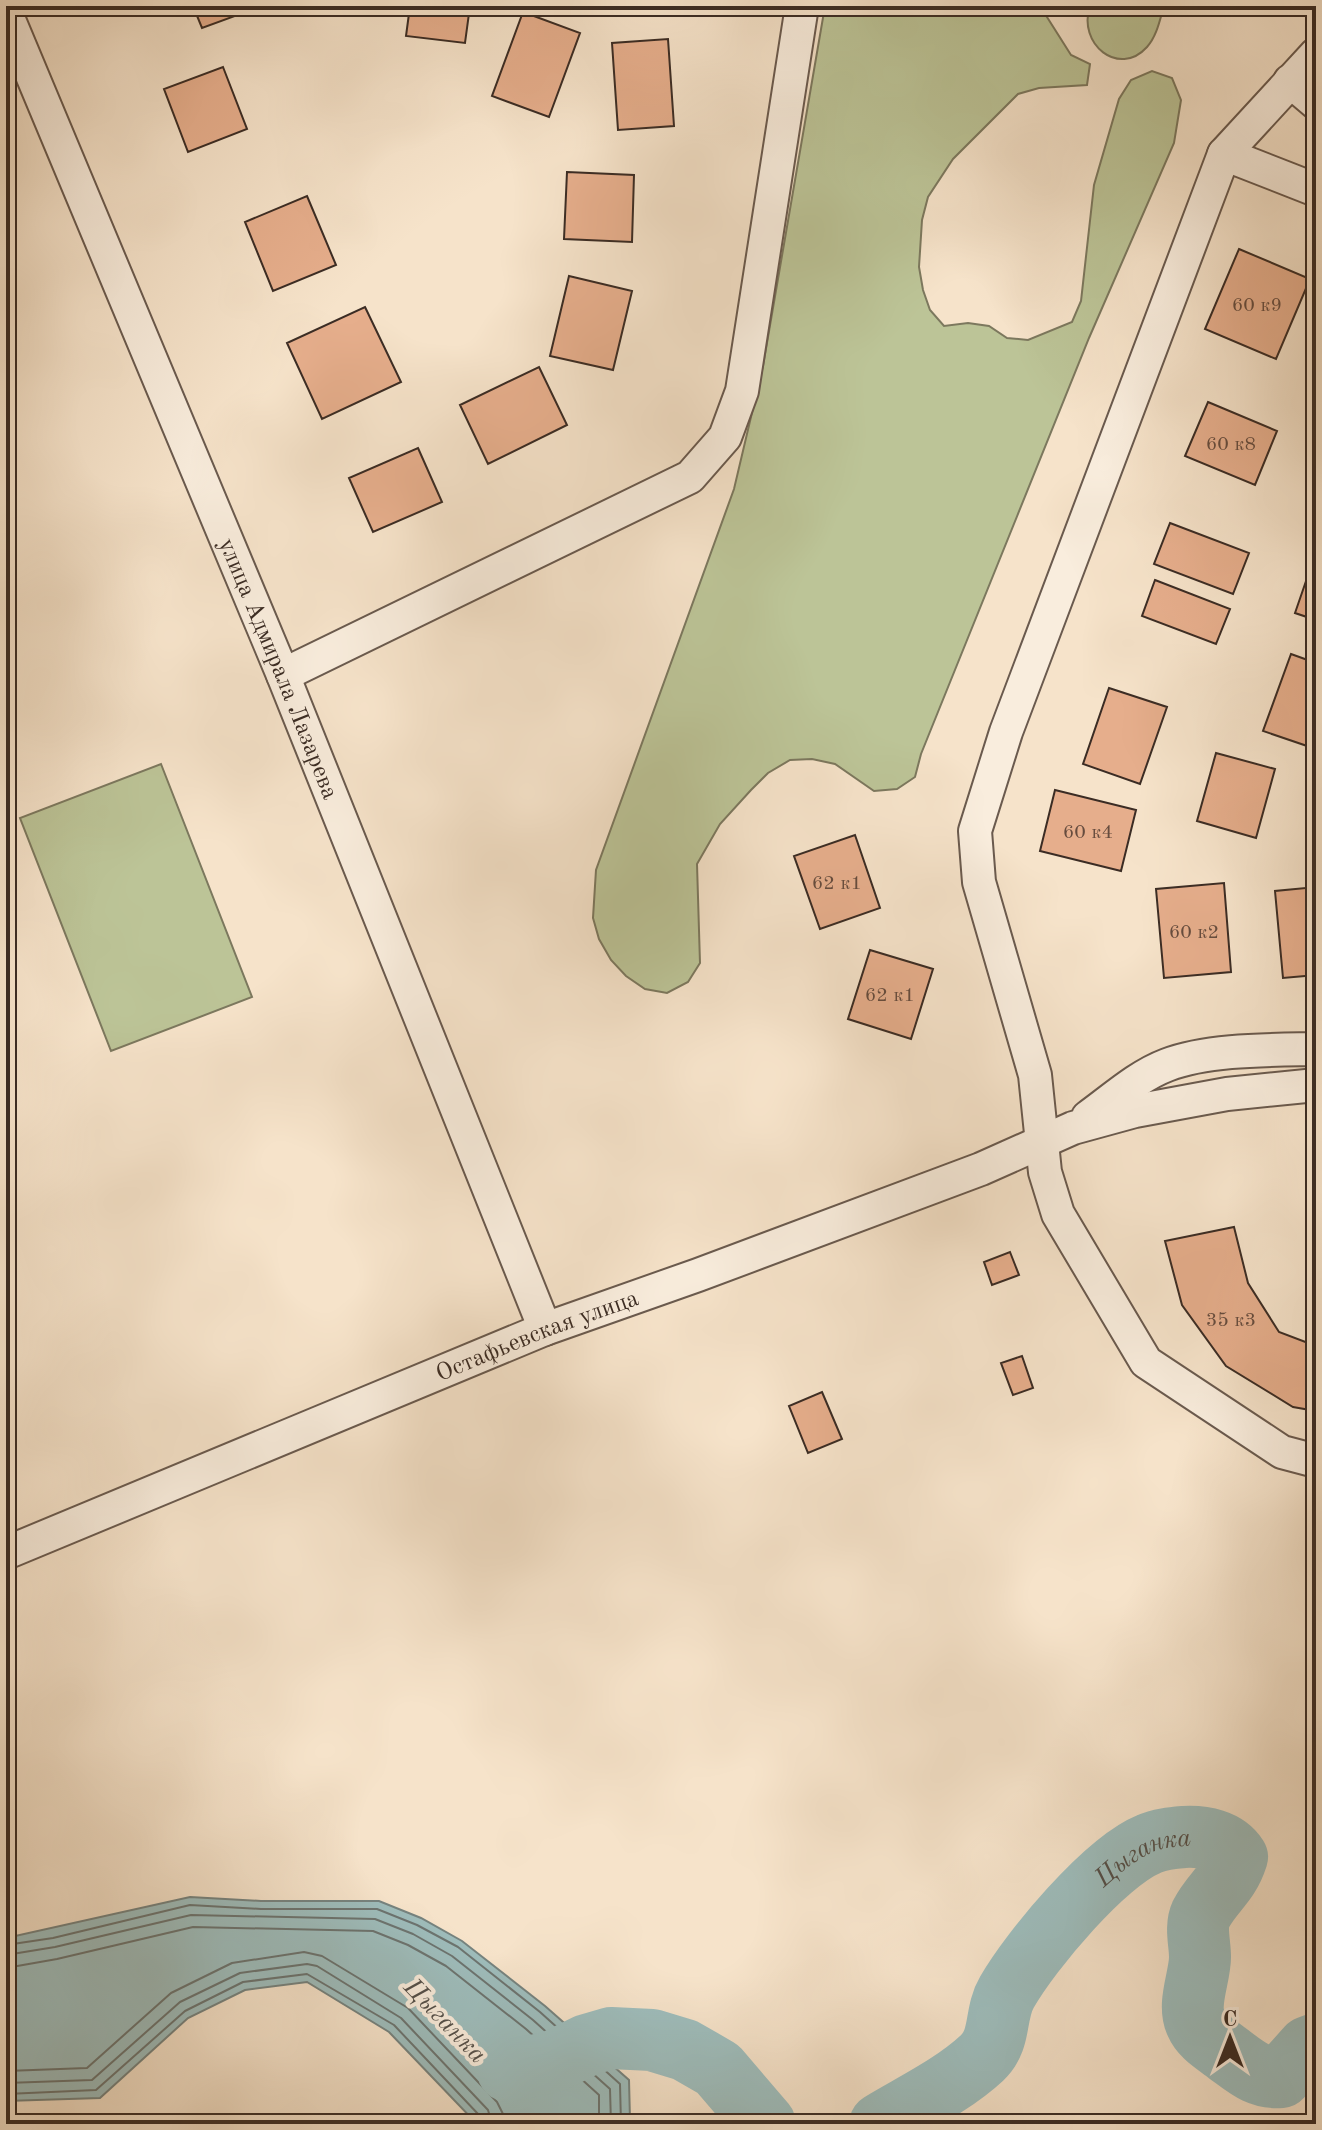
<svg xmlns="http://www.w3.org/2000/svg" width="1322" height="2130" viewBox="0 0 1322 2130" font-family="'Old Standard TT',serif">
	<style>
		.green { fill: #bcc497; stroke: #7c785e; stroke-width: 2 }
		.water { fill: #9ebdbc; stroke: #76837f; stroke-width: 2 }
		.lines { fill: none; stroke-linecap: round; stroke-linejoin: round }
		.shore { stroke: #6c7470; stroke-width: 2 }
		.river { stroke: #9ebdbc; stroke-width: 62 }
		.building { fill: #e6ae8c; stroke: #3b2c24; stroke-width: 2 }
		.minor-casing { stroke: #6a5a4e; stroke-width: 36 }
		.minor { stroke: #f9eddd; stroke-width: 32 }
		.labels { text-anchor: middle; stroke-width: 8; stroke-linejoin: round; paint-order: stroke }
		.number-label { font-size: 20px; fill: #664c3e }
		.street-label { font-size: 24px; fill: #3b2c24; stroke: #f9eddd }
		.water-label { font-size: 26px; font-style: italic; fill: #54504a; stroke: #f9eddd }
	</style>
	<rect width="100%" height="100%" fill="#f6e3ca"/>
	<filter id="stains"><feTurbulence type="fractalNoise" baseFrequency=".0025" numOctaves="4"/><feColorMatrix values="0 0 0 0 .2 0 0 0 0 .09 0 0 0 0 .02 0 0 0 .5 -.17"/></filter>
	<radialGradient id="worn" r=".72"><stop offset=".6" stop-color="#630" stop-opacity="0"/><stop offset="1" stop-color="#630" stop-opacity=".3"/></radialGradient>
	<path class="green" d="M 825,6 L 1040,6 L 1071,55 L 1090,64 L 1087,85 L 1039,88 L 1018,94 L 953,159 L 928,197 L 922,220 L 919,267 L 923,290 L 930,310 L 944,326 L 968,323 L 989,326 L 1007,338 L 1028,340 L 1072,322 L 1081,301 L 1094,185 L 1119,99 L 1131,80 L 1152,71 L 1172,78 L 1181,100 L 1174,143 L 1089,338 L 921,754 L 915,777 L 897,789 L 874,791 L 835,764 L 812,759 L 790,760 L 768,773 L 751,790 L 720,824 L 697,864 L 700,963 L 688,982 L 667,993 L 645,989 L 626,976 L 611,960 L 599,939 L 593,918 L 596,870 L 734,489 L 763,366 Z
		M 1090,6 L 1164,6 C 1160,19 1157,36 1147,47 C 1119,78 1077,44 1090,6 Z
		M 161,764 L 252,997 L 111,1051 L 20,818 Z"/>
	<path class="water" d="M 190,1897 L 261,1901 L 379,1901 L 421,1918 L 462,1941 L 545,2006 L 629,2080 L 630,2120 L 626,2124 L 477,2124 L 389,2032 L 307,1982 L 245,1990 L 188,2018 L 100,2098 L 6,2101 L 6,1938 Z"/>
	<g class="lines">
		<path class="shore" d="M 6,1945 L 53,1938 L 190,1905 L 261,1909 L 377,1909 L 417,1925 L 458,1947 L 540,2012 L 620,2084 L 621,2124
			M 6,1955 L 55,1947 L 191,1915 L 375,1919 L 413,1934 L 452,1956 L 533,2020 L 610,2089 L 611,2124
			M 6,1968 L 57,1959 L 193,1927 L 373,1931 L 408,1945 L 446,1966 L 526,2029 L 599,2095 L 599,2124
			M 6,2071 L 87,2068 L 171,1993 L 232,1963 L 304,1952 L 322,1956 L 408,2008 L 497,2102 L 503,2114 L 504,2124
			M 6,2083 L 92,2080 L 180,2002 L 240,1973 L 307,1964 L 317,1966 L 401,2018 L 488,2110 L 492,2124
			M 6,2094 L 96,2090 L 185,2011 L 243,1982 L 307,1974 L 394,2025 L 479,2115 L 482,2124"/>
		<g class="river">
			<path d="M 508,2071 L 552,2062 L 587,2045 L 611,2038 L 652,2040 L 685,2050 L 718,2069 L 765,2124"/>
			<path id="s1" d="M 880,2124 C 913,2104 953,2085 982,2058 C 1002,2039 994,2014 1007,1992 C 1031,1950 1105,1862 1149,1844 C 1160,1839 1172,1838 1184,1837 C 1204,1836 1226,1840 1237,1857 C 1228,1885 1213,1891 1201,1914 C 1195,1927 1200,1943 1200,1957 C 1200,1977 1187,2004 1196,2023 C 1202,2037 1216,2044 1227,2053 C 1245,2066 1258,2079 1281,2077 L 1308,2047 L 1316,2044"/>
		</g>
	</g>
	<path class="building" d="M 193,6 L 262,6 L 202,28 Z
		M 410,6 L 470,6 L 465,43 L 406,36 Z
		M 523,12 L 580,33 L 549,117 L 492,96 Z
		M 668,39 L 674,126 L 618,130 L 612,43 Z
		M 223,67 L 247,129 L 188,152 L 164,89 Z
		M 567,172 L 634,175 L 632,242 L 564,239 Z
		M 307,196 L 336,265 L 273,291 L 245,222 Z
		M 1239,249 L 1310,279 L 1276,359 L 1205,329 Z
		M 569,276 L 632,291 L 613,370 L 550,356 Z
		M 365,307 L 401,382 L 322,419 L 287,343 Z
		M 539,367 L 567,425 L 488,464 L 460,405 Z
		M 1208,402 L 1277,431 L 1255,485 L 1185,456 Z
		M 418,448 L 442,502 L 373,532 L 349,478 Z
		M 1170,523 L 1249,553 L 1233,594 L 1154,564 Z
		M 1315,555 L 1316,555 L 1316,620 L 1295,613 Z
		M 1155,580 L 1230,609 L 1216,644 L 1142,616 Z
		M 1291,654 L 1316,663 L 1316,749 L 1263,731 Z
		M 1109,688 L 1167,707 L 1140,784 L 1083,764 Z
		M 1216,753 L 1275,769 L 1256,838 L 1197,821 Z
		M 1055,790 L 1136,810 L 1121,871 L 1040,851 Z
		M 855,835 L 880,908 L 820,929 L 794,856 Z
		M 1224,883 L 1231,972 L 1164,978 L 1156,889 Z
		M 1316,887 L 1316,975 L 1283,978 L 1275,891 Z
		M 870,950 L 933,969 L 911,1039 L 848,1019 Z
		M 1234,1227 L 1248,1283 L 1279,1332 L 1316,1346 L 1316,1411 L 1293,1407 L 1226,1366 L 1182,1305 L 1165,1241 Z
		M 1010,1252 L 1019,1275 L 992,1285 L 984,1262 Z
		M 1022,1356 L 1033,1388 L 1013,1395 L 1001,1363 Z
		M 822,1392 L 842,1439 L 808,1453 L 789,1406 Z"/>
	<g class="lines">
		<g class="minor-casing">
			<g id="minor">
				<path id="s2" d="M 6,13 L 283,675 L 545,1329"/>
				<path d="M 1316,54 L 1224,154 L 1006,732 L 975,831 L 979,882 L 1035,1075 L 1045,1172 L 1058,1214 L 1146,1362 L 1282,1452 L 1316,1461"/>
				<path d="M 1290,81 L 1316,103"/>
				<path d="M 1224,154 L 1316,190"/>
				<path d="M 283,675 L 690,477 L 725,437 L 742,391 L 802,6"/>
				<path d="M 1088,1117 C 1113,1099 1138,1076 1167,1065 C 1208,1049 1271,1050 1316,1049"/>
				<path id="s3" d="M 6,1553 L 545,1329 L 698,1275 L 981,1169 L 1073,1128 L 1135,1111 L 1227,1094 L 1316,1085"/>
			</g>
		</g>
		<use href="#minor" class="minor"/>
	</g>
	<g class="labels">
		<g class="number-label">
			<text x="1257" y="311">60 к9</text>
			<text x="1231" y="450">60 к8</text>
			<text x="1088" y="838">60 к4</text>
			<text x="837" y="889">62 к1</text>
			<text x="1194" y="938">60 к2</text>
			<text x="890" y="1001">62 к1</text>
			<text x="1231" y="1326">35 к3</text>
		</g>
		<g class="street-label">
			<text dy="8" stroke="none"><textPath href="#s2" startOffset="710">улица Адмирала Лазарева</textPath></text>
			<text dy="8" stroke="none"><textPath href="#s3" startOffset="574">Остафьевская улица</textPath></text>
		</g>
		<g class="water-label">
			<text dy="9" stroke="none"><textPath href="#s1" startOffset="390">Цыганка</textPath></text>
			<text transform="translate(446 2020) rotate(46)" y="9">Цыганка</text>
		</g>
	</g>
	<rect width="1322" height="2130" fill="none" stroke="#f6e3ca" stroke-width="32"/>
	<rect x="8" y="8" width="1306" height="2114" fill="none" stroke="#3b2c24" stroke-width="4"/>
	<rect x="16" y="16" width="1290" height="2098" fill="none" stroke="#3b2c24" stroke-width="2"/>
	<g transform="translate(1230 2038)" stroke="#f9eddd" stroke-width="6" paint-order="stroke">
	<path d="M0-6L14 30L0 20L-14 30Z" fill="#3b2c24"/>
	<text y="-12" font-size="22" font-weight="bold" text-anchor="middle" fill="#3b2c24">С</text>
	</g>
	<rect width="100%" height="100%" filter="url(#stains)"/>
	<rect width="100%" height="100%" fill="url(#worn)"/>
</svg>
